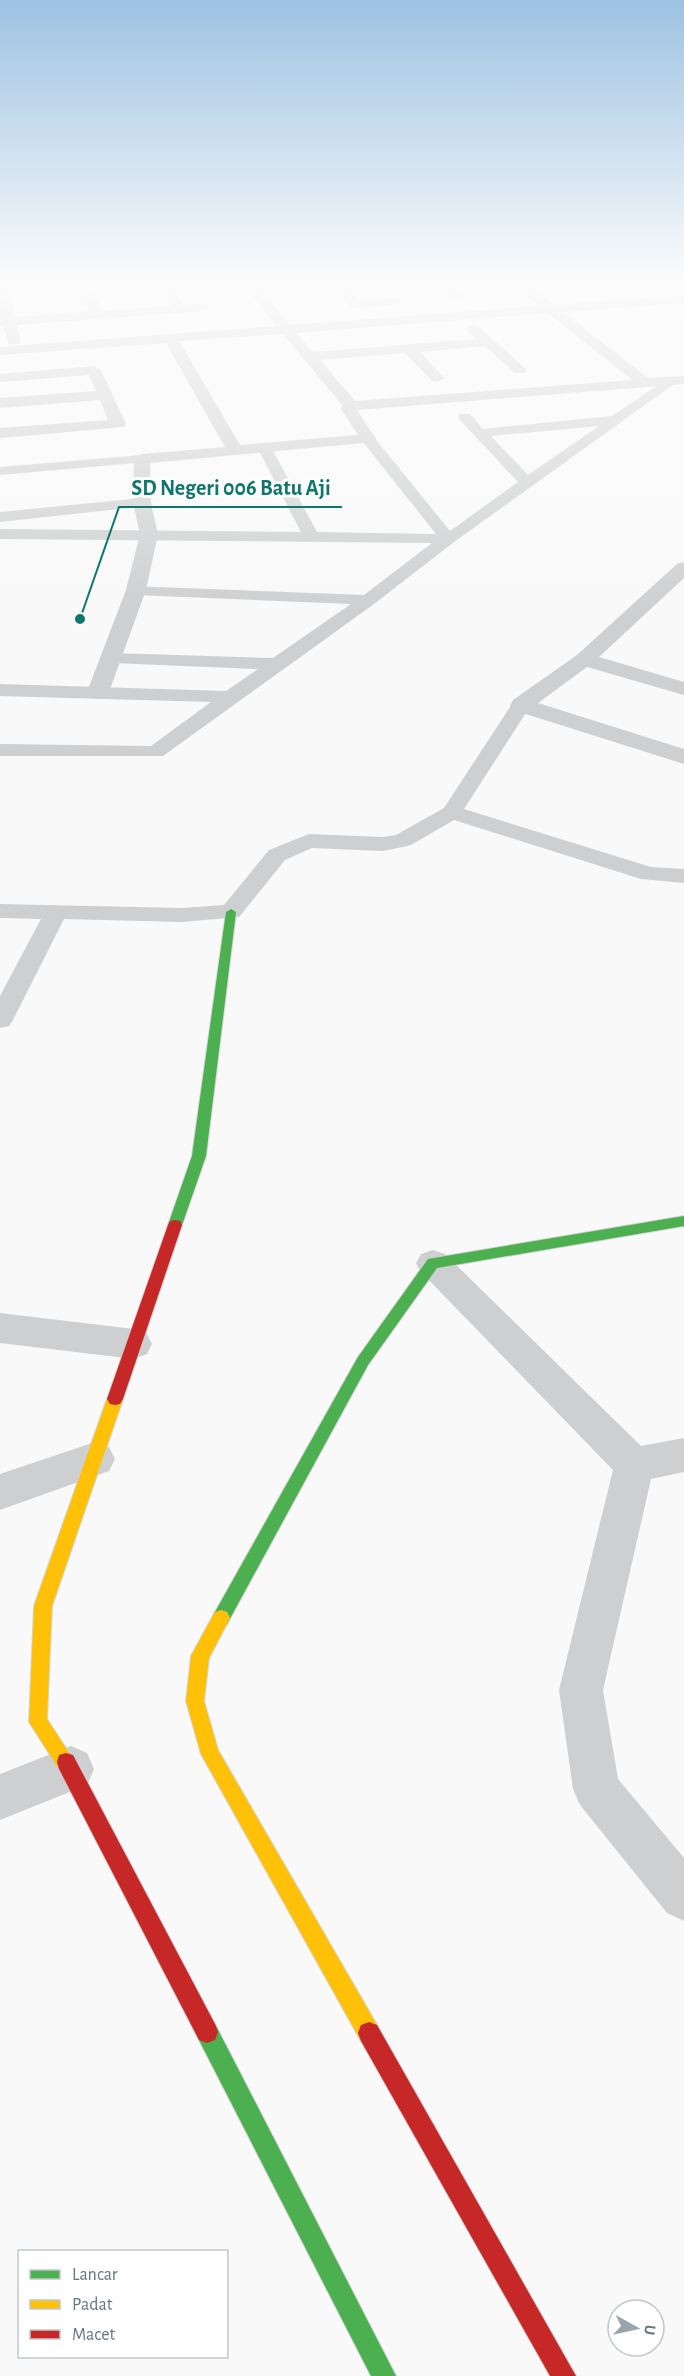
<svg xmlns="http://www.w3.org/2000/svg" width="684" height="2376" viewBox="0 0 684 2376" font-family="'Alegreya Sans',sans-serif">
	<style>
		.lines { fill: none; stroke-linecap: round; stroke-linejoin: round }
		.fast-casing { stroke: #d5d6d7; stroke-width: 2 }
		.slow-casing { stroke: #d5d6d7; stroke-width: 2 }
		.jam-casing { stroke: #d5d6d7; stroke-width: 2 }
		.lane { fill: #cecfd0; fill-rule: evenodd }
		.street { fill: #cecfd0; fill-rule: evenodd }
		.fast { fill: #4caf50; fill-rule: evenodd }
		.slow { fill: #ffc107; fill-rule: evenodd }
		.jam { fill: #c62828; fill-rule: evenodd }
		.leader { fill: none; stroke: #0f766e; stroke-width: 2 }
		.callout-dot { fill: #0f766e; stroke: #fff; stroke-width: 2 }
		.callout-label { font-size: 22px; text-anchor: middle; font-weight: bold; fill: #0f766e; stroke: #fff; stroke-width: 6; stroke-linejoin: round; paint-order: stroke }
	</style>
	<rect width="100%" height="100%" fill="#f9f9f9"/>
	<g class="lines">
		<g class="fast-casing">
			<path id="fast" d="M 231,909 L 236,912 L 206,1156 L 182,1225 L 180,1229 L 170,1229 L 168,1225 L 192,1156 L 226,912 Z
				M 684,1216 L 684,1226 L 437,1268 L 368,1365 L 227,1624 L 221,1626 L 215,1624 L 212,1618 L 215,1612 L 358,1357 L 428,1259 Z
				M 207,2021 L 215,2024 L 396,2376 L 371,2376 L 199,2040 L 196,2032 L 199,2024 Z"/>
		</g>
		<g class="slow-casing">
			<path id="slow" d="M 115,1393 L 120,1394 L 123,1399 L 52,1606 L 47,1719 L 75,1762 L 73,1769 L 66,1771 L 59,1769 L 29,1722 L 34,1606 L 107,1399 L 110,1394 Z
				M 221,1610 L 227,1612 L 230,1618 L 209,1658 L 204,1701 L 218,1750 L 377,2025 L 380,2033 L 377,2041 L 369,2044 L 361,2041 L 201,1754 L 186,1701 L 191,1656 L 215,1612 Z"/>
		</g>
		<g class="jam-casing">
			<path id="jam" d="M 175,1220 L 180,1221 L 182,1225 L 123,1399 L 120,1404 L 115,1405 L 110,1404 L 107,1399 L 168,1225 L 170,1221 Z
				M 66,1753 L 73,1755 L 215,2024 L 218,2032 L 215,2040 L 207,2043 L 199,2040 L 59,1769 L 57,1762 L 59,1755 Z
				M 369,2022 L 377,2025 L 576,2376 L 550,2376 L 361,2041 L 358,2033 L 361,2025 Z"/>
		</g>
		<path class="lane" d="M 670,377 L 674,378 L 676,381 L 674,384 L 454,542 L 374,604 L 163,756 L 0,756 L 0,744 L 151,746 L 211,702 L 0,696 L 0,684 L 226,691 L 258,669 L 112,663 L 106,662 L 103,658 L 106,654 L 112,653 L 273,658 L 351,604 L 136,595 L 130,594 L 128,590 L 130,586 L 364,595 L 432,543 L 0,539 L 0,529 L 301,532 L 257,447 L 264,443 L 271,447 L 317,532 L 436,534 L 363,442 L 361,439 L 363,436 L 373,436 L 450,531 L 518,482 L 460,420 L 458,417 L 460,414 L 470,414 L 483,429 L 612,416 ZM 599,426 L 528,475 L 491,436 Z
			M 142,455 L 149,459 L 147,462 L 0,475 L 0,467 Z
			M 142,498 L 150,503 L 147,506 L 0,522 L 0,512 Z
			M 521,699 L 528,701 L 531,705 L 464,809 L 651,867 L 684,869 L 684,883 L 641,879 L 454,820 L 411,845 L 403,847 L 383,851 L 312,848 L 285,860 L 239,917 L 182,922 L 64,919 L 13,1020 L 9,1026 L 0,1028 L 0,996 L 41,919 L 0,918 L 0,904 L 182,908 L 224,905 L 269,850 L 309,834 L 383,837 L 396,835 L 444,808 L 514,701 Z"/>
		<path class="street" d="M 74,280 L 86,280 L 102,311 L 171,306 L 156,280 L 168,280 L 183,305 L 204,303 L 210,307 L 204,311 L 17,325 L 21,341 L 19,344 L 9,344 L 3,326 L 0,326 L 0,281 L 6,285 L 15,317 L 90,311 Z
			M 239,280 L 252,280 L 290,325 L 539,306 L 508,280 L 522,280 L 554,305 L 684,295 L 684,303 L 563,312 L 648,378 L 684,376 L 684,384 L 357,410 L 376,439 L 374,442 L 150,463 L 151,503 L 158,534 L 146,590 L 109,692 L 106,697 L 98,699 L 90,697 L 87,692 L 126,590 L 140,534 L 133,503 L 134,459 L 142,454 L 225,447 L 166,343 L 0,355 L 0,347 L 277,326 ZM 548,313 L 632,380 L 355,401 L 320,360 L 405,353 L 432,381 L 437,382 L 444,378 L 420,352 L 485,346 L 515,373 L 525,373 L 527,370 L 478,326 L 473,325 L 466,329 L 476,339 L 313,352 L 296,333 ZM 283,334 L 343,406 L 341,409 L 358,435 L 240,445 L 179,341 Z
			M 327,280 L 340,280 L 359,301 L 395,297 L 401,301 L 395,305 L 351,308 Z
			M 432,280 L 446,280 L 463,297 L 457,301 L 452,300 Z
			M 94,366 L 101,370 L 126,424 L 124,427 L 0,438 L 0,428 L 108,420 L 100,400 L 0,408 L 0,398 L 96,391 L 89,375 L 0,382 L 0,374 Z
			M 684,562 L 684,578 L 599,657 L 684,682 L 684,695 L 587,667 L 538,703 L 684,749 L 684,764 L 513,710 L 510,705 L 513,700 L 577,655 L 677,564 Z
			M 433,1250 L 445,1254 L 641,1446 L 684,1438 L 684,1472 L 651,1479 L 603,1690 L 618,1779 L 684,1858 L 684,1921 L 667,1913 L 580,1805 L 573,1789 L 559,1690 L 613,1470 L 421,1272 L 416,1263 L 421,1254 Z
			M 0,1313 L 134,1329 L 147,1334 L 152,1344 L 147,1354 L 134,1359 L 0,1343 Z
			M 95,1442 L 109,1447 L 115,1459 L 109,1471 L 0,1510 L 0,1474 Z
			M 71,1746 L 87,1753 L 94,1769 L 87,1785 L 0,1820 L 0,1774 Z"/>
		<use href="#fast" class="fast"/>
		<use href="#slow" class="slow"/>
		<use href="#jam" class="jam"/>
	</g>
	<linearGradient id="sky" x2="0" y2="1"><stop stop-color="#9dc2e2"/><stop offset="0.46" stop-color="#fcfcfc"/><stop offset="1" stop-color="#fcfcfc" stop-opacity="0"/></linearGradient>
	<rect width="684" height="613" fill="url(#sky)"/>
	<path class="leader" d="M80 619L119 507H342"/>
	<circle class="callout-dot" cx="80" cy="619" r="6"/>
	<g class="callout-label">
		<text x="231" y="495">SD Negeri 006 Batu Aji</text>
	</g>
	<rect x="18" y="2250" width="210" height="108" fill="#ffffff" stroke="#c1c8cd" stroke-width="1.5"/>
	<rect x="30" y="2270" width="30" height="9" fill="#4caf50" stroke="#c1c8cd" stroke-width="1.5"/>
	<text x="72" y="2280" font-size="18" fill="#657683">Lancar</text>
	<rect x="30" y="2300" width="30" height="9" fill="#ffc107" stroke="#c1c8cd" stroke-width="1.5"/>
	<text x="72" y="2310" font-size="18" fill="#657683">Padat</text>
	<rect x="30" y="2330" width="30" height="9" fill="#c62828" stroke="#c1c8cd" stroke-width="1.5"/>
	<text x="72" y="2340" font-size="18" fill="#657683">Macet</text>
	<g transform="translate(636 2328) rotate(98)"><circle r="28" fill="#ffffff" stroke="#c1c8cd" stroke-width="1.5"/>
	<path d="M0-4.5L10 22L0 15L-10 22Z" fill="#99a4ac"/>
	<text y="-9" font-size="16" font-weight="bold" text-anchor="middle" fill="#657683">U</text>
	</g>
</svg>
